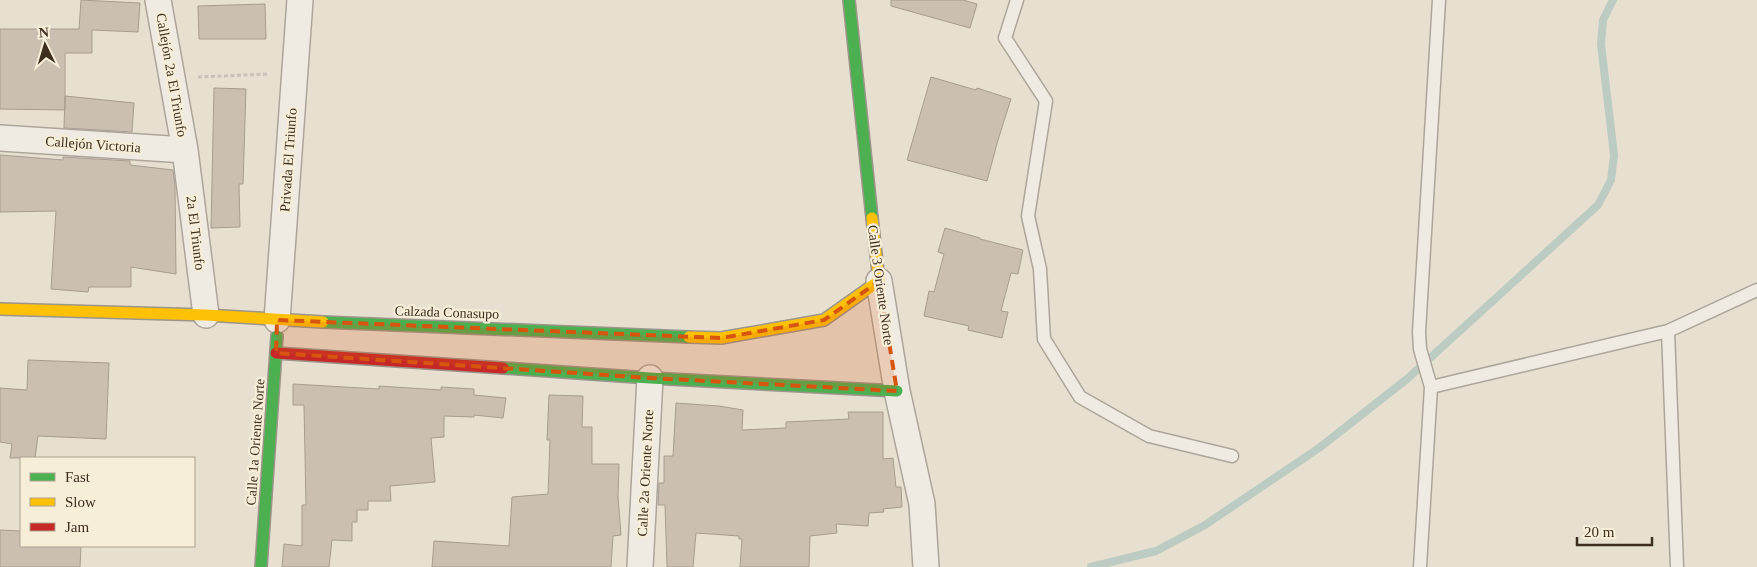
<svg xmlns="http://www.w3.org/2000/svg" width="1757" height="567" viewBox="0 0 1757 567" font-family="Georgia,serif">
	<style>
		.lines { fill: none; stroke-linecap: round; stroke-linejoin: round }
		.stream { stroke: #bcccc2; stroke-width: 8 }
		.building { fill: #cbbfb2; stroke: #a89c90 }
		.lane-casing { stroke: #ada599; stroke-width: 15 }
		.street-casing { stroke: #ada599; stroke-width: 28 }
		.fast-casing { stroke: #9c958a; stroke-width: 14 }
		.slow-casing { stroke: #9c958a; stroke-width: 14 }
		.jam-casing { stroke: #9c958a; stroke-width: 14 }
		.path { stroke: #c8c2b9; stroke-width: 3; stroke-dasharray: 4 2.5; stroke-linecap: butt }
		.lane { stroke: #efebe3; stroke-width: 12 }
		.street { stroke: #efebe3; stroke-width: 25 }
		.fast { stroke: #4caf50; stroke-width: 11 }
		.slow { stroke: #ffc107; stroke-width: 11 }
		.jam { stroke: #c62828; stroke-width: 11 }
		.marked { fill: #d7550e; fill-opacity: 0.2; stroke: #d7550e; stroke-width: 4; stroke-dasharray: 10 6; stroke-linejoin: round }
		.labels { text-anchor: middle; stroke-width: 4.5; stroke-linejoin: round; paint-order: stroke }
		.street-label { font-size: 14px; fill: #3d2e20; stroke: #f7eed8 }
	</style>
	<rect width="100%" height="100%" fill="#e7e0d1"/>
	<g class="lines">
		<path class="stream" d="M 1091,567 L 1156,551 L 1205,525 L 1319,448 L 1407,379 L 1598,205 L 1611,180 L 1614,155 L 1601,44 L 1603,20 L 1613,0"/>
	</g>
	<path class="building" d="M 81,0 L 140,3 L 138,32 L 92,30 L 92,53 L 65,53 L 65,110 L 0,109 L 0,29 L 79,29 Z
		M 891,0 L 963,0 L 977,4 L 970,28 L 891,6 Z
		M 265,4 L 266,39 L 199,39 L 198,6 Z
		M 931,77 L 976,90 L 977,88 L 1011,99 L 998,140 L 987,181 L 907,160 Z
		M 214,88 L 246,89 L 243,184 L 239,184 L 240,227 L 211,228 Z
		M 65,96 L 134,103 L 132,132 L 64,128 Z
		M 0,155 L 63,160 L 63,157 L 130,161 L 130,165 L 173,170 L 175,186 L 176,274 L 131,267 L 131,287 L 89,287 L 88,292 L 51,289 L 56,211 L 0,212 Z
		M 945,228 L 980,238 L 980,239 L 1023,250 L 1018,274 L 1011,273 L 1001,311 L 1008,312 L 1002,338 L 968,330 L 969,326 L 924,316 L 929,291 L 934,292 L 944,254 L 938,252 Z
		M 28,360 L 109,363 L 106,439 L 38,436 L 35,458 L 10,458 L 12,444 L 0,442 L 0,388 L 27,390 Z
		M 293,384 L 379,389 L 379,386 L 441,390 L 441,387 L 474,389 L 474,395 L 506,398 L 503,418 L 474,415 L 474,417 L 444,416 L 444,437 L 431,438 L 435,482 L 390,486 L 391,501 L 368,501 L 368,510 L 357,510 L 357,522 L 352,522 L 352,541 L 332,540 L 329,567 L 282,567 L 284,544 L 302,546 L 302,505 L 306,505 L 304,405 L 293,405 Z
		M 549,395 L 583,396 L 582,427 L 592,427 L 592,464 L 619,464 L 618,496 L 621,535 L 613,536 L 611,567 L 432,567 L 434,541 L 509,546 L 512,497 L 548,494 L 550,440 L 547,440 Z
		M 676,403 L 719,406 L 743,410 L 742,430 L 786,428 L 786,422 L 849,419 L 848,412 L 883,412 L 883,459 L 893,458 L 896,487 L 901,487 L 902,507 L 883,509 L 884,512 L 869,513 L 868,526 L 836,524 L 837,533 L 810,536 L 809,567 L 740,567 L 742,539 L 739,539 L 739,536 L 696,533 L 693,567 L 667,567 L 665,505 L 658,505 L 659,483 L 664,483 L 664,456 L 673,456 Z
		M 0,530 L 21,531 L 21,546 L 81,546 L 80,567 L 0,567 Z"/>
	<g class="lines">
		<g class="lane-casing">
			<path id="lane" d="M 1017,0 L 1005,38 L 1046,101 L 1028,216 L 1040,269 L 1044,339 L 1080,397 L 1149,436 L 1232,456
				M 1668,331 L 1677,567
				M 1431,387 L 1668,331 L 1757,290
				M 1420,567 L 1431,387 L 1420,349 L 1419,332 L 1439,0"/>
		</g>
		<g class="street-casing">
			<path id="street" d="M 158,0 L 185,150 L 206,315
				M 0,138 L 185,150
				M 879,281 L 897,391 L 922,504 L 926,567
				M 277,320 L 300,0
				M 640,567 L 650,378"/>
		</g>
		<g class="fast-casing">
			<path id="fast" d="M 849,0 L 872,218
				M 323,322 L 689,337
				M 503,368 L 650,378 L 897,391
				M 261,567 L 277,336"/>
		</g>
		<g class="slow-casing">
			<path id="slow" d="M 0,309 L 206,315 L 323,322
				M 689,337 L 721,338 L 824,320 L 879,281 L 872,218"/>
		</g>
		<g class="jam-casing">
			<path id="jam" d="M 276,353 L 503,368"/>
		</g>
		<path class="path" d="M 198,77 L 269,74"/>
		<use href="#lane" class="lane"/>
		<use href="#street" class="street"/>
		<use href="#fast" class="fast"/>
		<use href="#slow" class="slow"/>
		<use href="#jam" class="jam"/>
	</g>
	<path class="marked" d="M 879,281 L 897,391 L 650,378 L 276,353 L 277,320 L 721,338 L 824,320 Z"/>
	<g class="labels">
		<g class="street-label">
			<text transform="translate(172 75) rotate(80)" y="5">Callejón 2a El Triunfo</text>
			<text transform="translate(93 144) rotate(4)" y="5">Callejón Victoria</text>
			<text transform="translate(288 160) rotate(-86)" y="5">Privada El Triunfo</text>
			<text transform="translate(196 233) rotate(83)" y="5">2a El Triunfo</text>
			<text transform="translate(881 285) rotate(82)" y="5">Calle 3 Oriente Norte</text>
			<text transform="translate(447 312) rotate(2)" y="5">Calzada Conasupo</text>
			<text transform="translate(255 442) rotate(-86)" y="5">Calle 1a Oriente Norte</text>
			<text transform="translate(645 473) rotate(-87)" y="5">Calle 2a Oriente Norte</text>
		</g>
	</g>
	<rect x="20" y="457" width="175" height="90" fill="#f7eed8" stroke="#ada18e"/>
	<rect x="30" y="473" width="25" height="8" fill="#4caf50" stroke="#ada18e"/>
	<text x="65" y="482" font-size="15" fill="#3d2e20">Fast</text>
	<rect x="30" y="498" width="25" height="8" fill="#ffc107" stroke="#ada18e"/>
	<text x="65" y="507" font-size="15" fill="#3d2e20">Slow</text>
	<rect x="30" y="523" width="25" height="8" fill="#c62828" stroke="#ada18e"/>
	<text x="65" y="532" font-size="15" fill="#3d2e20">Jam</text>
	<g transform="translate(45 45) rotate(355)" stroke="#f7eed8" stroke-width="4" paint-order="stroke">
	<path d="M0-4L9 19L0 12L-9 19Z" fill="#3d2e20"/>
	<text y="-8" font-size="14" font-weight="bold" text-anchor="middle" fill="#3d2e20">N</text>
	</g>
	<path d="M1577 537v8h75v-8" fill="none" stroke="#3d2e20" stroke-width="2.5"/>
	<text x="1584" y="537" font-size="15" fill="#3d2e20" stroke="#f7eed8" stroke-width="4" paint-order="stroke">20 m</text>
</svg>
